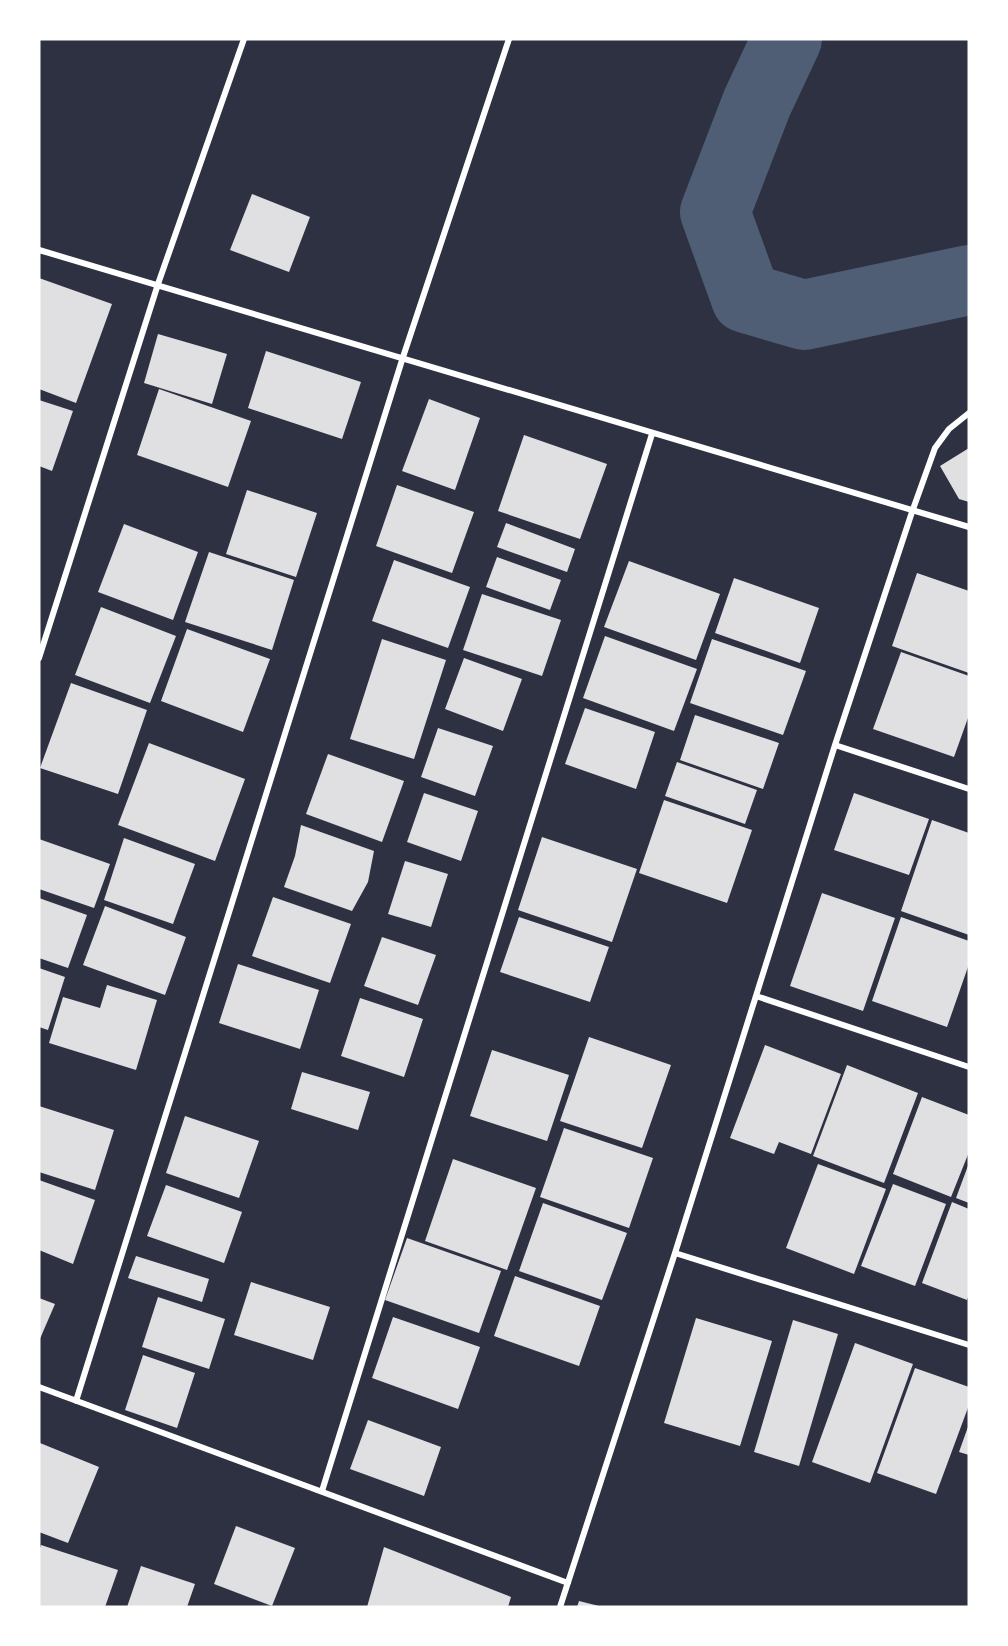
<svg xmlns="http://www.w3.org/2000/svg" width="1008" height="1646" viewBox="0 0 1008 1646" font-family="Signika,sans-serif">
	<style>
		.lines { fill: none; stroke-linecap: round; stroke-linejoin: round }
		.river { stroke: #4f5d75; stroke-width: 70 }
		.building { fill: #e0e0e3 }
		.minor { stroke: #fff; stroke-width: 6 }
	</style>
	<rect width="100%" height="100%" fill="#2d3142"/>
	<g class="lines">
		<path class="river" d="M 787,39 L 757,103 L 715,212 L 746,298 L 804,315 L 969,280"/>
	</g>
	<path class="building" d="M 252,194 L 310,217 L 289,272 L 230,250 Z
		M 39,278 L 112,304 L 76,403 L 39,389 Z
		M 158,334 L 227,354 L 212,404 L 144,383 Z
		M 266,351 L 361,382 L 342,439 L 248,408 Z
		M 159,389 L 251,421 L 228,487 L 137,455 Z
		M 429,399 L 480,418 L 455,490 L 402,471 Z
		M 39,400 L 73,411 L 52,471 L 39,466 Z
		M 524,435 L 607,464 L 580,539 L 498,511 Z
		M 969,448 L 969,502 L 959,499 L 940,466 Z
		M 397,485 L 474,512 L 452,573 L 376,546 Z
		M 247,490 L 317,513 L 296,577 L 226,554 Z
		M 506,523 L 575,549 L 567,572 L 497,547 Z
		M 124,524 L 198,552 L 173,620 L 98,592 Z
		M 209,552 L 294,580 L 272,650 L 185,622 Z
		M 497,557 L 561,580 L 550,610 L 486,587 Z
		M 394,560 L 470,587 L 448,648 L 372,621 Z
		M 629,561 L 720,594 L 696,660 L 604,627 Z
		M 917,573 L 969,591 L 969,673 L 892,646 Z
		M 734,578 L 819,608 L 800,663 L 715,633 Z
		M 482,594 L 561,620 L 542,676 L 463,650 Z
		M 101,607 L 176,636 L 150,703 L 75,675 Z
		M 187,629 L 270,659 L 243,732 L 161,701 Z
		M 605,636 L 697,669 L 674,731 L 583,698 Z
		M 382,639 L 446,660 L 414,759 L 350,739 Z
		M 712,639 L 806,671 L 783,735 L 690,703 Z
		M 901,652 L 969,676 L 969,715 L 954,757 L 873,729 Z
		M 464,658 L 522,679 L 503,731 L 445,709 Z
		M 71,683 L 147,710 L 118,794 L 40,768 Z
		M 585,708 L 655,732 L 636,789 L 565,764 Z
		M 695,715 L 779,743 L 763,789 L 680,760 Z
		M 438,728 L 493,746 L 475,796 L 421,777 Z
		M 149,743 L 245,779 L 215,861 L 118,825 Z
		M 328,754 L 404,781 L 382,842 L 306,814 Z
		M 677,762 L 757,790 L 745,824 L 665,796 Z
		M 424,793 L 478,811 L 461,861 L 407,842 Z
		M 854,793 L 929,819 L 909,875 L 834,850 Z
		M 664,800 L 752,830 L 727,903 L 639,873 Z
		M 932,820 L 969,833 L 969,935 L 901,911 Z
		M 301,825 L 374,851 L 368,882 L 352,911 L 284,887 L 295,856 Z
		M 542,837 L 637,869 L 612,942 L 518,910 Z
		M 124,838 L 195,864 L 173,924 L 104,900 Z
		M 39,839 L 110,864 L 94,908 L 39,889 Z
		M 405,861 L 448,874 L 431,927 L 388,914 Z
		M 822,893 L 895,918 L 863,1011 L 790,986 Z
		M 273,897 L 351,924 L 330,983 L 252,956 Z
		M 39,898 L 87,915 L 68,968 L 39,958 Z
		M 105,906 L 186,937 L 165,995 L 83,965 Z
		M 519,917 L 609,947 L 590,1002 L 500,972 Z
		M 901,917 L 969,941 L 969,964 L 947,1027 L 872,1001 Z
		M 382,937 L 436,955 L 418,1005 L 364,986 Z
		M 238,964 L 319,990 L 300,1049 L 219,1023 Z
		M 39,968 L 65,977 L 48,1030 L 39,1027 Z
		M 107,985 L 157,1000 L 136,1070 L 49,1043 L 63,997 L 100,1008 Z
		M 360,998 L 423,1019 L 404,1077 L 341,1056 Z
		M 589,1037 L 671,1065 L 642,1148 L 560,1121 Z
		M 765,1045 L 841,1074 L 811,1154 L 779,1142 L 774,1154 L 730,1138 Z
		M 492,1050 L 569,1075 L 547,1141 L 470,1116 Z
		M 847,1065 L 918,1093 L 884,1183 L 813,1156 Z
		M 302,1072 L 370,1092 L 358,1130 L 291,1109 Z
		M 922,1097 L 969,1115 L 969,1152 L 951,1197 L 893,1174 Z
		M 39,1106 L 114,1130 L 95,1190 L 39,1172 Z
		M 185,1116 L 259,1141 L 239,1198 L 166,1173 Z
		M 564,1128 L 653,1158 L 629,1228 L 540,1197 Z
		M 453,1159 L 536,1188 L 507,1270 L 425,1241 Z
		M 969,1163 L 969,1203 L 956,1198 Z
		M 818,1164 L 886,1189 L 854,1274 L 786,1248 Z
		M 39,1180 L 95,1200 L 73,1264 L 39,1250 Z
		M 893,1184 L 946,1204 L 915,1286 L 861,1266 Z
		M 166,1185 L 242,1212 L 224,1263 L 147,1236 Z
		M 952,1202 L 969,1209 L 969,1294 L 967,1300 L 922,1283 Z
		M 543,1203 L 627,1233 L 602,1300 L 519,1271 Z
		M 407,1238 L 501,1271 L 479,1333 L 385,1300 Z
		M 136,1256 L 209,1279 L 202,1302 L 128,1278 Z
		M 515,1276 L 600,1306 L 579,1366 L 494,1336 Z
		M 251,1282 L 330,1307 L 313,1360 L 234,1335 Z
		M 158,1297 L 225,1319 L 209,1369 L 142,1347 Z
		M 39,1298 L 55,1304 L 39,1341 Z
		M 393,1317 L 480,1347 L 458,1409 L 372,1378 Z
		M 696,1318 L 772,1341 L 740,1446 L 664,1423 Z
		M 793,1320 L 838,1334 L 799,1466 L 754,1452 Z
		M 855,1343 L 913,1364 L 870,1483 L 812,1462 Z
		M 143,1355 L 195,1373 L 177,1428 L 125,1410 Z
		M 915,1368 L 969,1387 L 969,1405 L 936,1494 L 877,1473 Z
		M 368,1420 L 441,1447 L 424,1496 L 350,1469 Z
		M 969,1424 L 969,1455 L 959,1452 Z
		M 40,1443 L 99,1467 L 68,1543 L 39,1532 Z
		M 236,1526 L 295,1548 L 272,1606 L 214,1584 Z
		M 41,1545 L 118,1570 L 105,1607 L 39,1606 L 39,1552 Z
		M 384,1547 L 511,1597 L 508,1607 L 367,1607 Z
		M 141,1566 L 195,1584 L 187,1607 L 127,1607 Z
		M 579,1601 L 599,1606 L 599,1607 L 577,1607 Z"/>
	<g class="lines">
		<path class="minor" d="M 39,250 L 969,527
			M 39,658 L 158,284 L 244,39
			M 835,745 L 969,789
			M 756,996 L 969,1067
			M 675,1253 L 969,1345
			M 39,1387 L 568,1583
			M 76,1401 L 403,357 L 509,39
			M 322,1491 L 652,434
			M 560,1607 L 675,1253 L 835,745 L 912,512 L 935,448 L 949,429 L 969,413"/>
	</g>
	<rect width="1008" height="1646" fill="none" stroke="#ffffff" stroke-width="81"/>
</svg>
